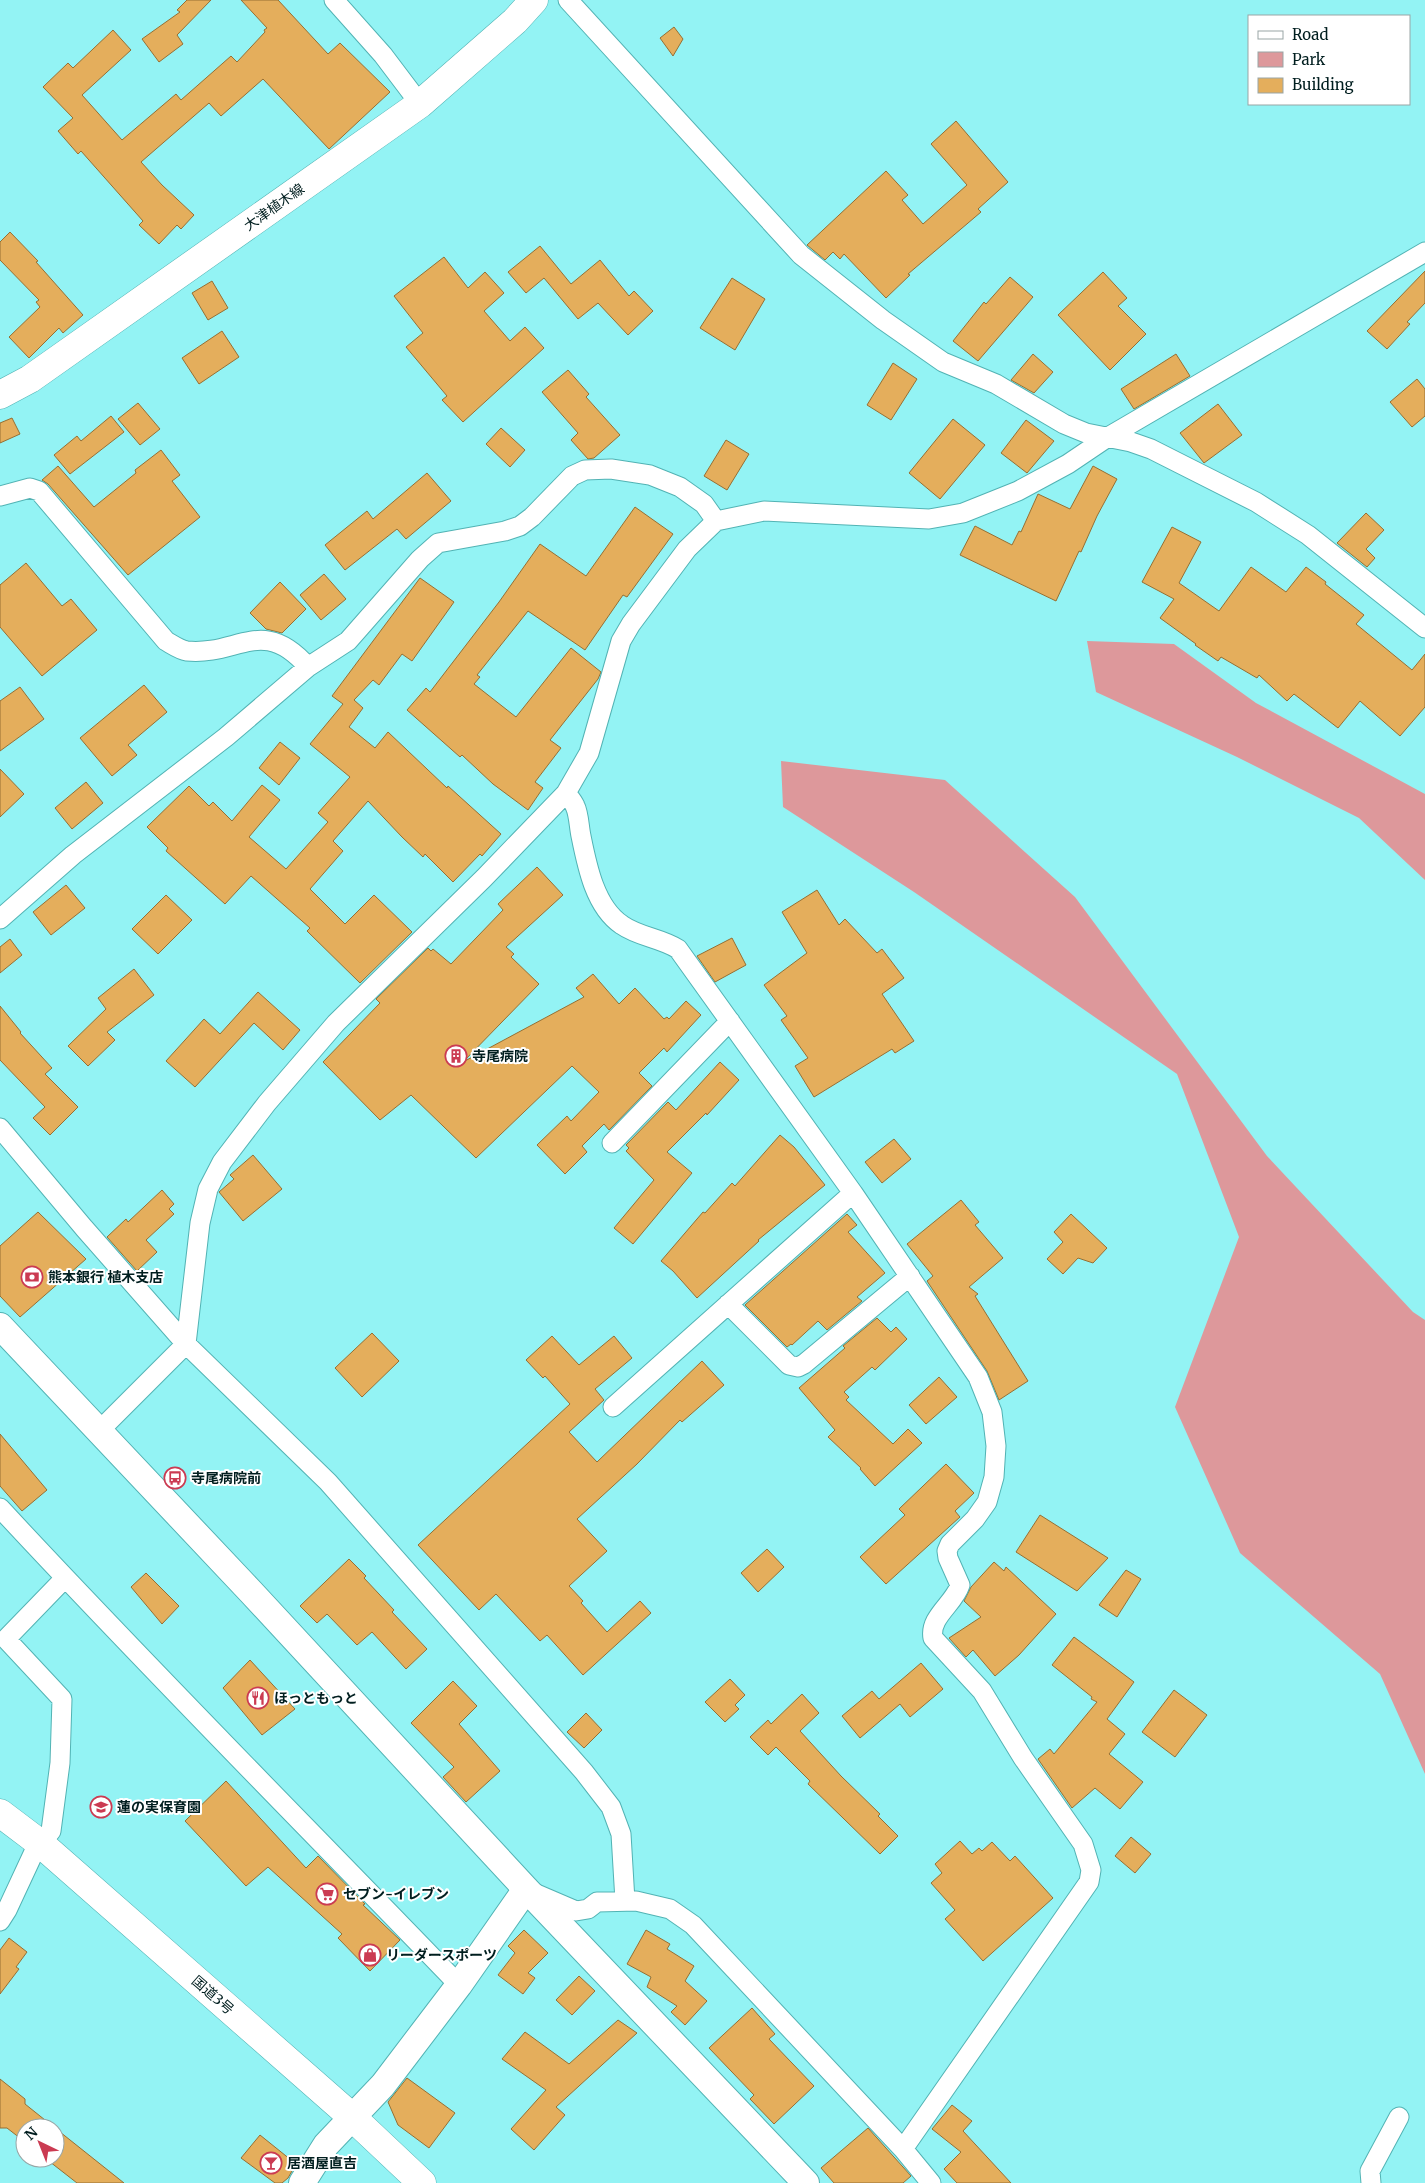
<svg xmlns="http://www.w3.org/2000/svg" width="1425" height="2183" viewBox="0 0 1425 2183" font-family="Merriweather,'Noto Sans JP',serif">
	<style>
		.green { fill: #dd989b }
		.building { fill: #e4ae5c; stroke: #966f33 }
		.lines { fill: none; stroke-linecap: round; stroke-linejoin: round }
		.street-casing { stroke: #52b3b4; stroke-width: 21 }
		.secondary-casing { stroke: #52b3b4; stroke-width: 28 }
		.primary-casing { stroke: #52b3b4; stroke-width: 29 }
		.highway-casing { stroke: #52b3b4; stroke-width: 29 }
		.street { stroke: #fff; stroke-width: 19 }
		.secondary { stroke: #fff; stroke-width: 26 }
		.primary { stroke: #fff; stroke-width: 28 }
		.highway { stroke: #fff; stroke-width: 28 }
		.labels { text-anchor: middle; stroke-width: 4; stroke-linejoin: round; paint-order: stroke }
		.street-label { font-size: 14px; fill: #001e1f; stroke: #fff }
		.poi-label { font-size: 14px; font-weight: bold; fill: #001e1f; stroke: #fff; text-anchor: start }
	</style>
	<rect width="100%" height="100%" fill="#93f3f4"/>
	<path class="green" d="M 1087,641 L 1174,644 L 1256,703 L 1425,794 L 1425,880 L 1359,818 L 1237,757 L 1096,692 Z
		M 781,761 L 945,780 L 1075,897 L 1267,1156 L 1413,1312 L 1425,1320 L 1425,1774 L 1380,1674 L 1240,1553 L 1175,1407 L 1239,1237 L 1177,1074 L 914,892 L 783,807 Z"/>
	<path class="building" d="M 187,0 L 211,0 L 177,35 L 183,44 L 159,62 L 142,39 L 180,12 L 177,10 Z
		M 241,0 L 278,0 L 328,54 L 340,43 L 390,92 L 329,149 L 263,79 L 221,116 L 209,103 L 141,162 L 162,185 L 194,215 L 181,229 L 177,225 L 159,244 L 139,225 L 143,221 L 81,151 L 78,154 L 58,131 L 73,118 L 43,87 L 68,63 L 73,68 L 113,30 L 131,50 L 82,95 L 122,140 L 176,94 L 181,100 L 231,56 L 237,62 L 265,32 L 264,30 L 267,28 Z
		M 674,27 L 683,39 L 673,56 L 660,38 Z
		M 956,121 L 1008,182 L 978,209 L 981,212 L 908,274 L 910,275 L 886,298 L 844,254 L 840,259 L 833,252 L 825,260 L 807,245 L 886,171 L 908,195 L 902,200 L 923,224 L 967,185 L 931,144 Z
		M 10,232 L 38,261 L 36,262 L 83,315 L 63,333 L 59,328 L 29,358 L 9,337 L 40,307 L 36,302 L 39,300 L 0,260 L 0,242 Z
		M 540,246 L 571,284 L 600,260 L 629,296 L 634,291 L 653,311 L 628,335 L 598,303 L 578,319 L 544,278 L 526,293 L 508,272 Z
		M 444,257 L 468,288 L 485,272 L 504,293 L 484,311 L 510,341 L 525,327 L 544,348 L 463,422 L 442,400 L 447,396 L 406,347 L 423,333 L 394,296 Z
		M 1425,271 L 1425,303 L 1407,322 L 1410,324 L 1387,349 L 1367,331 Z
		M 1103,272 L 1127,298 L 1118,306 L 1146,334 L 1110,370 L 1058,315 Z
		M 1010,277 L 1033,297 L 978,361 L 953,341 L 984,302 L 986,304 Z
		M 732,278 L 765,299 L 735,350 L 700,328 Z
		M 212,281 L 228,308 L 208,320 L 192,293 Z
		M 222,331 L 239,357 L 199,384 L 182,358 Z
		M 1033,354 L 1053,372 L 1034,393 L 1011,380 Z
		M 1176,354 L 1190,376 L 1134,409 L 1121,389 Z
		M 893,363 L 917,379 L 891,420 L 867,405 Z
		M 568,370 L 589,394 L 586,397 L 620,435 L 594,458 L 588,459 L 571,440 L 578,433 L 542,392 Z
		M 1417,379 L 1425,389 L 1425,416 L 1412,427 L 1390,402 Z
		M 138,403 L 160,429 L 140,445 L 118,419 Z
		M 1218,404 L 1242,435 L 1204,463 L 1180,433 Z
		M 111,416 L 124,432 L 70,474 L 54,455 L 77,436 L 81,441 Z
		M 12,418 L 20,434 L 0,443 L 0,423 Z
		M 953,419 L 985,445 L 940,499 L 909,473 Z
		M 1026,420 L 1054,441 L 1027,473 L 1001,453 Z
		M 501,428 L 525,450 L 510,467 L 486,444 Z
		M 726,440 L 749,454 L 727,490 L 704,476 Z
		M 161,450 L 180,475 L 172,481 L 200,517 L 128,575 L 48,484 L 42,480 L 58,466 L 94,507 L 136,473 L 135,470 Z
		M 1093,466 L 1117,479 L 1097,516 L 1081,552 L 1079,551 L 1056,601 L 960,555 L 975,526 L 1012,545 L 1019,531 L 1021,532 L 1038,494 L 1070,509 Z
		M 427,473 L 451,501 L 406,539 L 397,529 L 345,570 L 325,545 L 367,511 L 373,519 Z
		M 635,507 L 673,534 L 627,597 L 623,595 L 585,650 L 528,611 L 477,675 L 480,677 L 474,684 L 516,717 L 571,648 L 601,672 L 598,679 L 550,740 L 561,748 L 535,782 L 543,788 L 528,810 L 493,784 L 462,755 L 460,757 L 407,710 L 426,688 L 430,692 L 499,602 L 540,544 L 586,576 Z
		M 1366,513 L 1384,530 L 1366,549 L 1375,558 L 1367,567 L 1337,543 Z
		M 1172,527 L 1201,542 L 1179,583 L 1219,611 L 1251,567 L 1286,592 L 1306,567 L 1326,582 L 1325,584 L 1364,615 L 1356,624 L 1412,670 L 1425,654 L 1425,707 L 1400,736 L 1360,701 L 1338,728 L 1294,694 L 1287,701 L 1259,675 L 1257,678 L 1221,657 L 1218,661 L 1195,645 L 1196,644 L 1160,618 L 1174,599 L 1142,582 Z
		M 26,563 L 62,606 L 71,599 L 97,630 L 42,676 L 0,627 L 0,585 Z
		M 324,574 L 346,599 L 321,620 L 300,595 Z
		M 420,578 L 454,602 L 412,661 L 402,654 L 379,685 L 373,680 L 354,700 L 363,708 L 349,727 L 375,748 L 388,732 L 447,788 L 448,786 L 501,834 L 482,856 L 480,854 L 453,882 L 425,854 L 423,857 L 402,837 L 368,801 L 333,841 L 343,851 L 310,889 L 345,924 L 374,895 L 412,932 L 360,983 L 307,931 L 310,928 L 251,876 L 225,904 L 166,851 L 168,848 L 147,827 L 189,786 L 209,806 L 213,802 L 232,821 L 262,785 L 280,800 L 249,837 L 286,869 L 328,822 L 318,813 L 350,777 L 310,744 L 343,704 L 332,696 Z
		M 280,582 L 306,609 L 282,633 L 266,629 L 250,613 Z
		M 144,685 L 167,712 L 128,745 L 137,755 L 112,776 L 80,738 Z
		M 20,687 L 44,719 L 0,751 L 0,701 Z
		M 280,742 L 300,758 L 279,785 L 259,768 Z
		M 0,769 L 24,794 L 0,817 Z
		M 86,782 L 103,803 L 72,829 L 55,808 Z
		M 537,867 L 563,895 L 506,947 L 514,954 L 511,957 L 539,984 L 463,1062 L 584,997 L 576,988 L 593,974 L 619,1004 L 635,988 L 664,1019 L 667,1017 L 669,1019 L 686,1001 L 701,1015 L 667,1052 L 664,1048 L 639,1073 L 652,1086 L 609,1130 L 604,1124 L 582,1146 L 587,1152 L 565,1174 L 537,1145 L 567,1116 L 571,1121 L 599,1092 L 572,1066 L 476,1158 L 411,1095 L 380,1120 L 323,1062 L 380,1003 L 376,999 L 428,948 L 431,951 L 433,949 L 451,964 L 503,910 L 498,904 Z
		M 66,885 L 85,908 L 51,935 L 33,912 Z
		M 817,890 L 839,925 L 845,919 L 877,953 L 882,949 L 904,978 L 882,994 L 914,1041 L 895,1053 L 892,1049 L 814,1097 L 795,1066 L 808,1058 L 781,1020 L 787,1016 L 764,985 L 807,953 L 782,912 Z
		M 166,895 L 192,920 L 158,954 L 132,929 Z
		M 732,938 L 746,965 L 715,982 L 697,956 Z
		M 10,939 L 22,955 L 0,973 L 0,947 Z
		M 134,969 L 154,995 L 107,1032 L 115,1040 L 88,1066 L 68,1046 L 106,1009 L 98,998 Z
		M 258,992 L 300,1030 L 283,1050 L 254,1023 L 195,1087 L 166,1061 L 204,1019 L 220,1034 Z
		M 0,1006 L 21,1032 L 20,1033 L 52,1068 L 45,1074 L 78,1107 L 50,1135 L 33,1118 L 45,1107 L 0,1060 Z
		M 720,1062 L 739,1080 L 707,1115 L 706,1113 L 667,1152 L 692,1173 L 633,1244 L 614,1228 L 654,1180 L 626,1151 L 629,1148 L 626,1145 L 668,1102 L 676,1110 Z
		M 780,1135 L 794,1147 L 825,1185 L 758,1240 L 759,1241 L 697,1298 L 673,1271 L 661,1261 L 703,1212 L 705,1213 L 732,1183 L 735,1186 Z
		M 894,1139 L 911,1159 L 882,1183 L 865,1162 Z
		M 253,1155 L 282,1189 L 243,1221 L 219,1192 L 234,1179 L 230,1175 Z
		M 162,1190 L 174,1204 L 169,1209 L 174,1214 L 146,1240 L 157,1252 L 137,1271 L 107,1237 L 126,1219 L 128,1222 Z
		M 961,1200 L 979,1222 L 975,1225 L 1003,1258 L 969,1287 L 978,1294 L 975,1296 L 1028,1381 L 999,1400 L 987,1371 L 927,1281 L 933,1276 L 907,1244 Z
		M 38,1212 L 86,1259 L 20,1317 L 0,1296 L 0,1246 Z
		M 847,1214 L 857,1225 L 848,1232 L 885,1273 L 857,1297 L 862,1301 L 827,1330 L 818,1321 L 792,1345 L 791,1344 L 787,1347 L 745,1305 Z
		M 1071,1214 L 1107,1248 L 1093,1263 L 1078,1258 L 1063,1274 L 1047,1259 L 1063,1242 L 1054,1232 Z
		M 877,1318 L 891,1332 L 896,1327 L 907,1339 L 875,1370 L 872,1367 L 844,1392 L 849,1397 L 846,1400 L 893,1444 L 908,1429 L 922,1443 L 875,1486 L 860,1469 L 861,1468 L 828,1437 L 835,1430 L 799,1388 L 845,1348 L 843,1346 Z
		M 372,1333 L 399,1361 L 362,1397 L 335,1368 Z
		M 552,1336 L 579,1365 L 614,1336 L 632,1358 L 595,1389 L 604,1400 L 569,1432 L 597,1462 L 702,1361 L 724,1385 L 682,1422 L 680,1420 L 637,1464 L 577,1519 L 607,1551 L 569,1586 L 583,1601 L 581,1603 L 607,1632 L 640,1601 L 651,1613 L 583,1675 L 547,1635 L 540,1641 L 496,1594 L 479,1610 L 418,1545 L 570,1404 L 545,1376 L 543,1378 L 526,1360 Z
		M 939,1377 L 957,1397 L 926,1424 L 909,1405 Z
		M 0,1434 L 47,1490 L 22,1511 L 0,1486 Z
		M 946,1464 L 974,1493 L 955,1511 L 960,1517 L 886,1584 L 860,1557 L 905,1515 L 899,1509 Z
		M 1040,1515 L 1108,1558 L 1077,1591 L 1016,1552 Z
		M 767,1549 L 784,1567 L 758,1592 L 741,1573 Z
		M 349,1559 L 366,1576 L 364,1578 L 394,1610 L 392,1612 L 427,1649 L 406,1669 L 372,1632 L 357,1645 L 327,1614 L 317,1623 L 300,1606 Z
		M 994,1562 L 1004,1571 L 1006,1567 L 1056,1614 L 1019,1655 L 995,1676 L 973,1650 L 966,1657 L 949,1638 L 981,1617 L 964,1601 L 971,1587 Z
		M 1126,1570 L 1141,1579 L 1117,1617 L 1099,1605 Z
		M 146,1573 L 179,1606 L 162,1624 L 131,1587 Z
		M 1074,1637 L 1134,1682 L 1107,1719 L 1125,1734 L 1109,1754 L 1143,1782 L 1120,1809 L 1095,1788 L 1072,1808 L 1038,1759 L 1050,1749 L 1054,1754 L 1097,1702 L 1091,1699 L 1092,1697 L 1052,1665 Z
		M 250,1660 L 295,1709 L 262,1735 L 223,1688 Z
		M 921,1663 L 943,1689 L 910,1717 L 900,1704 L 860,1738 L 842,1716 L 872,1691 L 879,1699 Z
		M 730,1679 L 745,1695 L 735,1705 L 739,1709 L 725,1722 L 705,1702 Z
		M 453,1681 L 477,1706 L 459,1724 L 500,1771 L 466,1802 L 443,1777 L 454,1767 L 411,1723 Z
		M 1174,1690 L 1207,1715 L 1175,1757 L 1142,1732 Z
		M 802,1694 L 819,1713 L 800,1731 L 841,1776 L 880,1814 L 878,1816 L 898,1836 L 880,1854 L 808,1784 L 810,1781 L 776,1747 L 768,1755 L 750,1737 L 768,1720 L 771,1724 Z
		M 586,1713 L 602,1730 L 584,1748 L 567,1732 Z
		M 226,1781 L 306,1868 L 318,1856 L 365,1904 L 363,1905 L 400,1940 L 370,1971 L 338,1938 L 342,1934 L 268,1867 L 246,1886 L 185,1821 Z
		M 1131,1837 L 1151,1854 L 1135,1873 L 1115,1856 Z
		M 960,1841 L 972,1854 L 979,1848 L 982,1851 L 992,1842 L 1010,1861 L 1015,1856 L 1053,1898 L 983,1961 L 945,1919 L 955,1910 L 931,1883 L 942,1873 L 935,1864 Z
		M 524,1930 L 548,1953 L 528,1973 L 535,1978 L 523,1994 L 498,1975 L 515,1953 L 508,1946 Z
		M 646,1930 L 670,1944 L 667,1949 L 694,1966 L 685,1981 L 707,2001 L 685,2025 L 671,2012 L 677,2006 L 647,1987 L 651,1977 L 627,1964 Z
		M 9,1938 L 27,1952 L 16,1967 L 19,1969 L 0,1994 L 0,1950 Z
		M 579,1976 L 595,1991 L 572,2015 L 556,2000 Z
		M 752,2008 L 775,2034 L 769,2039 L 814,2086 L 774,2124 L 750,2099 L 754,2095 L 709,2048 Z
		M 618,2020 L 637,2033 L 556,2107 L 565,2115 L 534,2150 L 511,2129 L 546,2090 L 502,2059 L 525,2032 L 569,2064 Z
		M 407,2078 L 455,2113 L 429,2148 L 398,2125 L 388,2102 Z
		M 0,2079 L 25,2099 L 25,2104 L 55,2128 L 25,2128 L 25,2142 L 7,2128 L 0,2128 Z
		M 952,2105 L 972,2121 L 963,2131 L 1011,2183 L 957,2183 L 944,2169 L 961,2152 L 932,2129 Z
		M 55,2128 L 124,2183 L 77,2183 L 45,2158 L 55,2158 Z
		M 868,2128 L 911,2176 L 903,2183 L 834,2183 L 821,2168 Z
		M 260,2135 L 296,2164 L 288,2178 L 282,2183 L 275,2183 L 241,2158 Z"/>
	<g class="lines">
		<g class="street-casing">
			<path id="street" d="M 334,0 L 383,55 L 420,104
				M 568,0 L 801,255 L 883,320 L 943,362 L 996,384 L 1064,424 L 1086,433 L 1131,442 L 1151,449 L 1256,502 L 1308,535 L 1425,628
				M 0,496 L 30,488 L 39,491 L 166,641 C 173,645 180,650 187,651 C 238,656 263,615 308,667
				M 566,793 C 569,797 573,801 575,806 C 579,814 579,827 581,836 C 587,866 595,907 622,925 C 639,937 661,938 678,949 L 853,1193 L 978,1377 L 992,1412 L 996,1446 L 994,1477 L 987,1502 L 975,1519 L 950,1544 L 947,1551 L 948,1558 L 960,1585 C 954,1604 929,1617 933,1638 L 982,1691 L 1023,1758 L 1083,1844 L 1091,1870 L 1089,1882 L 903,2149
				M 0,919 L 73,855 L 226,737 L 308,667 L 348,641 L 420,559 L 438,543 L 505,531 L 520,526 L 532,517 L 572,476 L 585,470 L 611,469 L 650,475 L 680,487 L 704,504 L 716,521
				M 0,1128 L 84,1228 L 186,1344 L 328,1482 L 584,1772 L 611,1807 L 621,1834 L 625,1901
				M 612,1143 L 730,1021
				M 728,1304 L 789,1365 L 798,1367 L 804,1364 L 910,1276
				M 613,1407 L 853,1193
				M 99,1431 L 186,1344 L 200,1223 L 208,1189 L 222,1162 L 267,1103 L 336,1023 L 484,878 L 566,793 L 589,753 L 621,641 L 631,624 L 687,549 L 716,521 L 764,511 L 929,519 L 963,513 L 1018,491 L 1068,464 L 1108,437 L 1425,252
				M 0,1508 C 150,1670 306,1826 459,1985
				M 534,1893 L 576,1911 L 588,1909 L 597,1902 L 636,1901 L 670,1909 L 693,1925 L 903,2149 L 931,2183
				M 0,1921 L 7,1910 L 34,1852 L 51,1831 L 60,1763 L 62,1699 L 6,1639 L 65,1578
				M 1371,2183 L 1370,2171 L 1399,2117"/>
		</g>
		<g class="secondary-casing">
			<path id="secondary" d="M 0,1326 L 251,1592 L 526,1889 L 806,2183
				M 302,2183 L 326,2145 L 383,2085 L 459,1985 L 526,1889"/>
		</g>
		<g class="primary-casing">
			<path id="primary" d="M 0,395 L 30,379 L 420,104 L 515,21 L 534,0"/>
		</g>
		<g class="highway-casing">
			<path id="highway" d="M 0,1813 L 41,1844 L 352,2117 L 422,2183"/>
		</g>
		<use href="#street" class="street"/>
		<use href="#secondary" class="secondary"/>
		<use href="#primary" class="primary"/>
		<use href="#highway" class="highway"/>
	</g>
	<defs>
		<g id="building-ring" transform="scale(1.125)"><circle r="9.5" fill="#fff" stroke="#cb3b52" stroke-width="1.5"/><path d="M-4-6H4V6H1V3H-1V6H-4ZM-2.5-4.3h1.7v1.8h-1.7ZM.8-4.3h1.7v1.8H.8ZM-2.5-1h1.7V.8h-1.7ZM.8-1h1.7V.8H.8Z" fill="#cb3b52"/></g>
		<g id="bank-ring" transform="scale(1.125)"><circle r="9.5" fill="#fff" stroke="#cb3b52" stroke-width="1.5"/><path d="M-6-4H6V4H-6ZM0-2.3a2.3 2.3 0 1 0 0 4.6a2.3 2.3 0 1 0 0-4.6Z" fill="#cb3b52"/></g>
		<g id="bus-ring" transform="scale(1.125)"><circle r="9.5" fill="#fff" stroke="#cb3b52" stroke-width="1.5"/><path d="M-5-6H5V4H4V6H2V4H-2V6H-4V4H-5ZM-3.5-4V0h7V-4ZM-3.5 1.2v1.5H-2V1.2ZM2 1.2v1.5H3.5V1.2Z" fill="#cb3b52"/></g>
		<g id="restaurant-ring" transform="scale(1.125)"><circle r="9.5" fill="#fff" stroke="#cb3b52" stroke-width="1.5"/><path d="M-5-6h1v4h1v-4h1v4h1v-4h1v5L-1.5 .5V6h-2V.5L-5-1ZM5-6V6H3V1.5H1.5Q1.5-4 5-6Z" fill="#cb3b52"/></g>
		<g id="school-ring" transform="scale(1.125)"><circle r="9.5" fill="#fff" stroke="#cb3b52" stroke-width="1.5"/><path d="M0-5L7-2L0 1L-7-2ZM-4 1L0 2.5L4 1V4Q0 6-4 4Z" fill="#cb3b52"/></g>
		<g id="supermarket-ring" transform="scale(1.125)"><circle r="9.5" fill="#fff" stroke="#cb3b52" stroke-width="1.5"/><path d="M-6-5.5h2.5l.6 2H6L4.5 2H-2.5L-4.4-4H-6ZM-1.5 3.2a1.3 1.3 0 1 0 .1 0ZM3 3.2a1.3 1.3 0 1 0 .1 0Z" fill="#cb3b52"/></g>
		<g id="shop-ring" transform="scale(1.125)"><circle r="9.5" fill="#fff" stroke="#cb3b52" stroke-width="1.5"/><path d="M-5-2.5h2.3a2.7 3.5 0 0 1 5.4 0H5L5.5 6h-11ZM-1.5-2.5h3a1.5 2.3 0 0 0-3 0Z" fill="#cb3b52"/></g>
		<g id="bar-ring" transform="scale(1.125)"><circle r="9.5" fill="#fff" stroke="#cb3b52" stroke-width="1.5"/><path d="M-6-5H6L.8 .8V4.5H3.5V6h-7V4.5H-.8V.8Z" fill="#cb3b52"/></g>
	</defs>
	<g fill-rule="evenodd">
		<use href="#building-ring" x="456" y="1056"/>
		<use href="#bank-ring" x="32" y="1277"/>
		<use href="#bus-ring" x="175" y="1478"/>
		<use href="#restaurant-ring" x="258" y="1698"/>
		<use href="#school-ring" x="101" y="1807"/>
		<use href="#supermarket-ring" x="327" y="1894"/>
		<use href="#shop-ring" x="370" y="1955"/>
		<use href="#bar-ring" x="271" y="2163"/>
	</g>
	<g class="labels">
		<g class="street-label">
			<text transform="translate(274 207) rotate(-35)" y="5">大津植木線</text>
			<text transform="translate(213 1995) rotate(41)" y="5">国道3号</text>
		</g>
		<g class="poi-label">
			<text x="472" y="1061">寺尾病院</text>
			<text x="48" y="1282">熊本銀行 植木支店</text>
			<text x="191" y="1483">寺尾病院前</text>
			<text x="274" y="1703">ほっともっと</text>
			<text x="117" y="1812">蓮の実保育園</text>
			<text x="343" y="1899">セブン-イレブン</text>
			<text x="386" y="1960">リーダースポーツ</text>
			<text x="287" y="2168">居酒屋直吉</text>
		</g>
	</g>
	<rect x="1248" y="15" width="162" height="90" fill="#ffffff" stroke="#99a5a5"/>
	<rect x="1258" y="31" width="25" height="8" fill="#ffffff" stroke="#99a5a5"/>
	<text x="1292" y="40" font-size="15" fill="#001e1f">Road</text>
	<rect x="1258" y="52" width="25" height="15" fill="#dd989b" stroke="#99a5a5"/>
	<text x="1292" y="65" font-size="15" fill="#001e1f">Park</text>
	<rect x="1258" y="78" width="25" height="15" fill="#e4ae5c" stroke="#99a5a5"/>
	<text x="1292" y="90" font-size="15" fill="#001e1f">Building</text>
	<g transform="translate(40 2143) rotate(317)"><circle r="24" fill="#ffffff" stroke="#99a5a5"/>
	<path d="M0-4L9 19L0 12L-9 19Z" fill="#cb3b52"/>
	<text y="-8" font-size="14" font-weight="bold" text-anchor="middle" fill="#001e1f">N</text>
	</g>
</svg>
